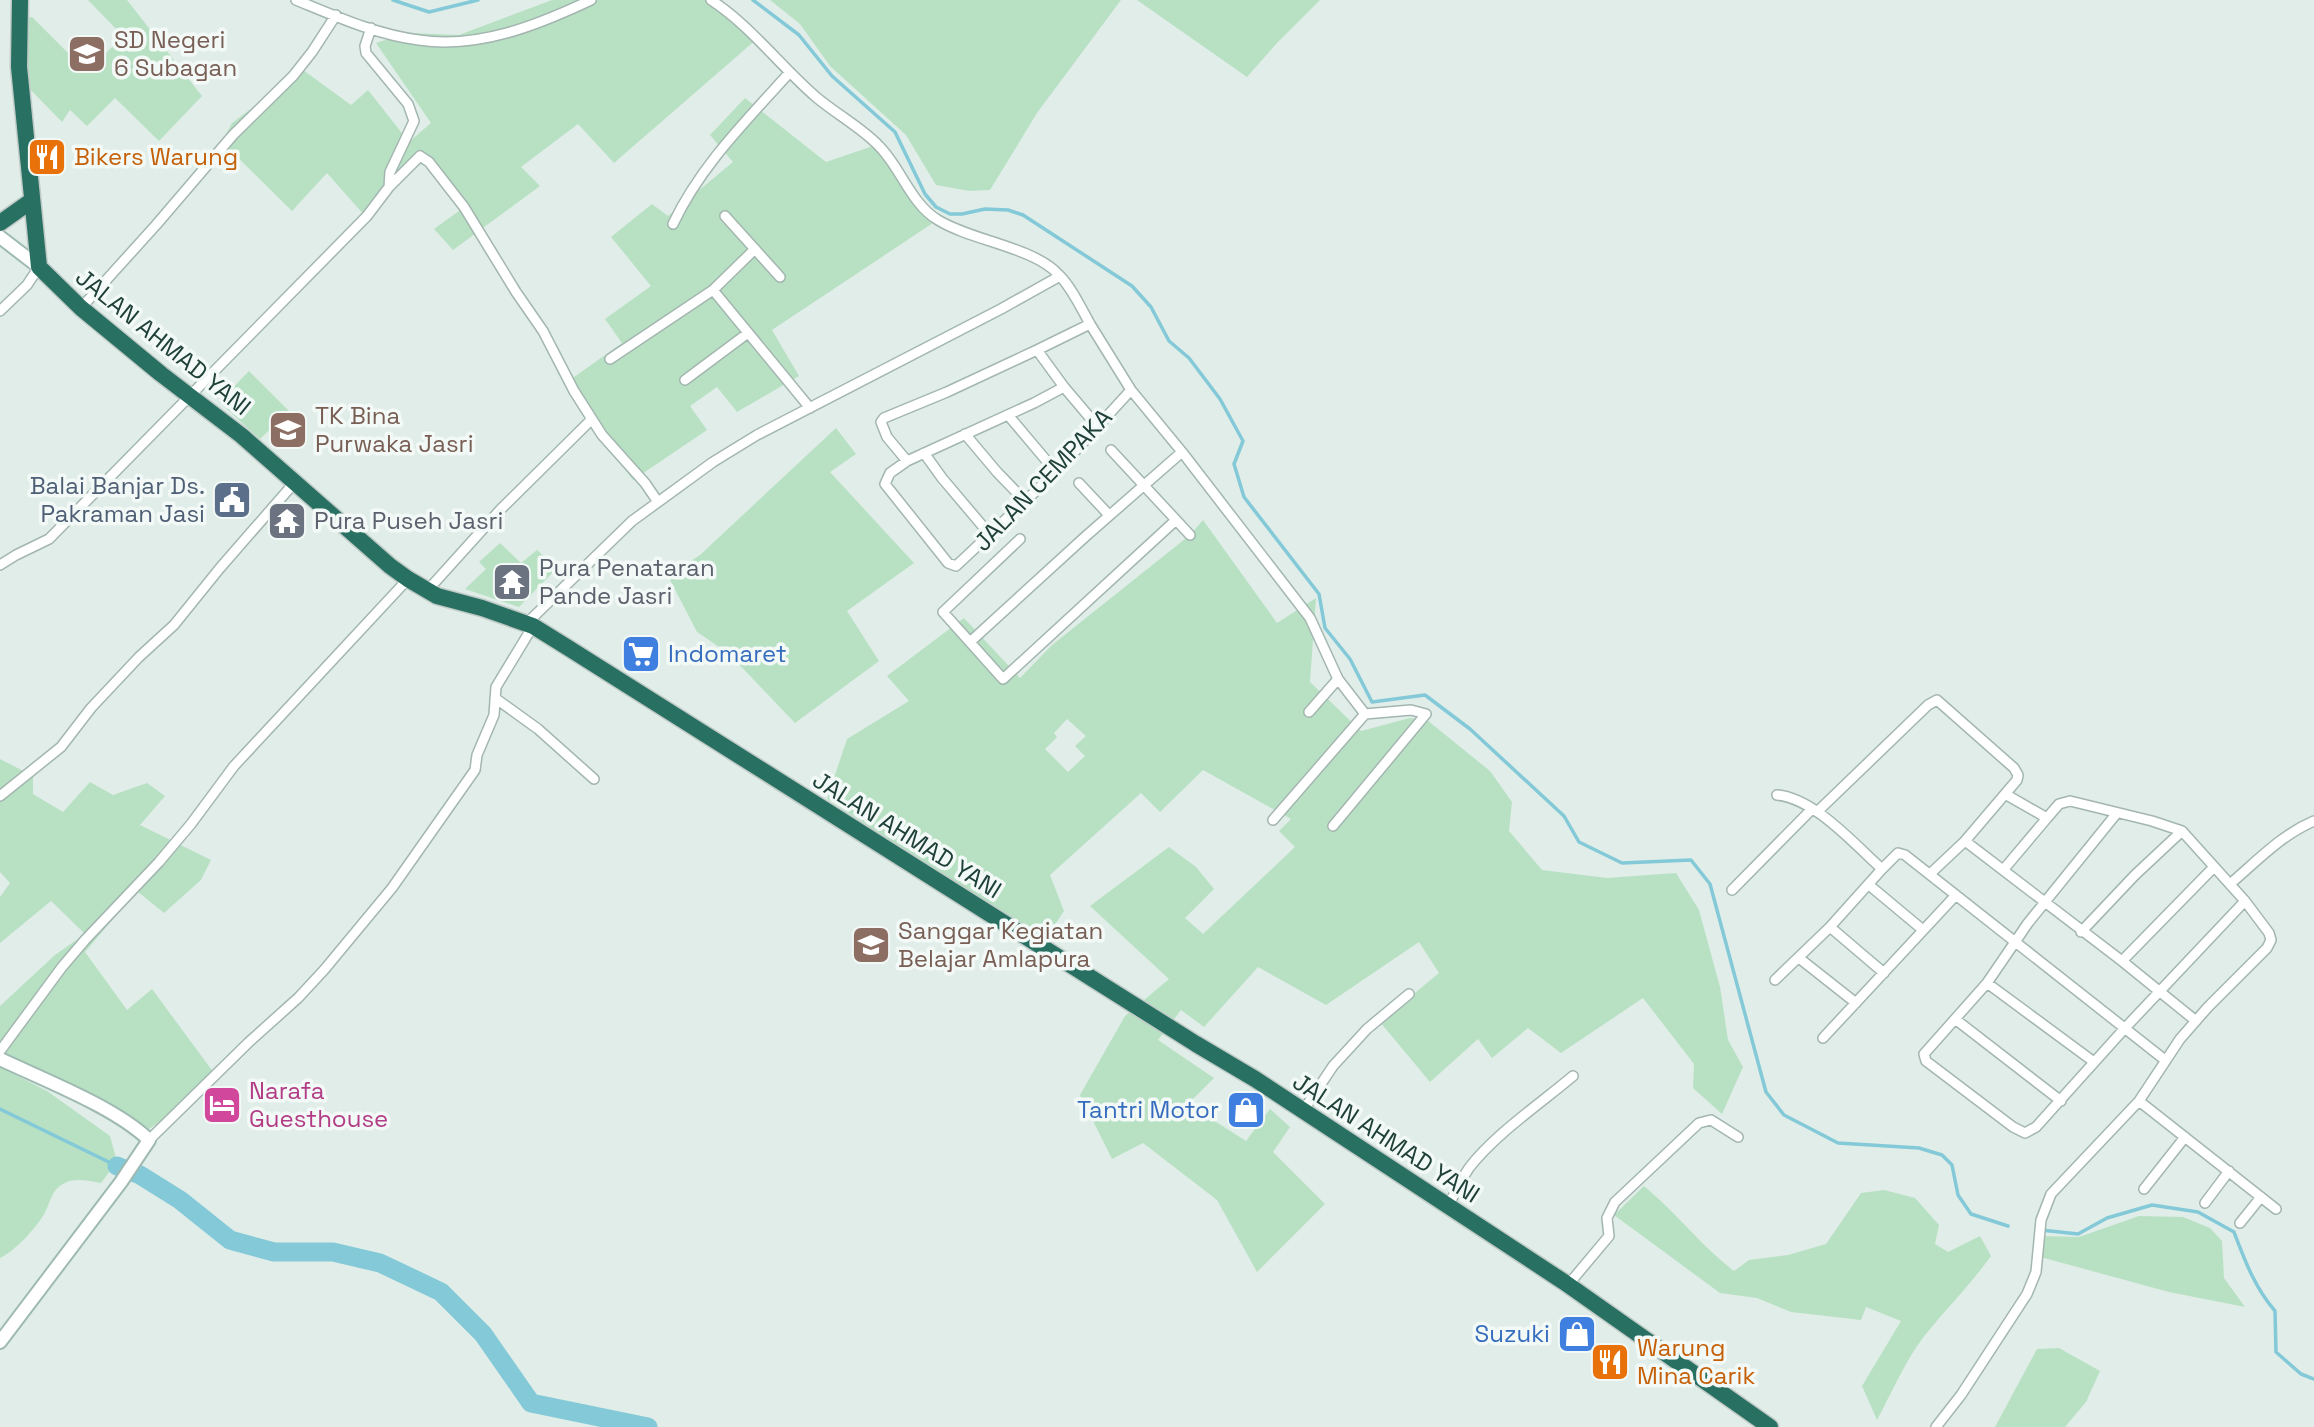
<svg xmlns="http://www.w3.org/2000/svg" width="2314" height="1427" viewBox="0 0 2314 1427" font-family="'Space Grotesk',sans-serif">
	<style>
		.green { fill: #b8e1c4; fill-rule: evenodd }
		.lines { fill: none; stroke-linecap: round; stroke-linejoin: round }
		.stream { stroke: #83c9d8; stroke-width: 3.5 }
		.river { stroke: #83c9d8; stroke-width: 19 }
		.street-casing { stroke: #a3b6b0; stroke-width: 12 }
		.secondary-casing { stroke: #9ebab1; stroke-width: 16 }
		.highway-casing { stroke: #c0cac7; stroke-width: 19 }
		.street { stroke: #fff; stroke-width: 9 }
		.secondary { stroke: #fff; stroke-width: 12 }
		.highway { stroke: #287062; stroke-width: 16 }
		.labels { text-anchor: middle; stroke-width: 7; stroke-linejoin: round; paint-order: stroke }
		.education-label { font-size: 24px; fill: #785e54; stroke: #f2f9f6; text-anchor: start }
		.food-label { font-size: 24px; fill: #c56008; stroke: #f2f9f6; text-anchor: start }
		.street-label { font-size: 24px; fill: #1f4038; stroke: #f2f9f6 }
		.service-label { font-size: 24px; fill: #4e5e75; stroke: #f2f9f6; text-anchor: end }
		.worship-label { font-size: 24px; fill: #5b616d; stroke: #f2f9f6; text-anchor: start }
		.shop-label { font-size: 24px; fill: #366cbe; stroke: #f2f9f6; text-anchor: end }
		.hotel-label { font-size: 24px; fill: #b23c85; stroke: #f2f9f6; text-anchor: start }
	</style>
	<rect width="100%" height="100%" fill="#e1ede8"/>
	<path class="green" d="M 88,0 L 127,0 L 202,96 L 159,141 L 115,98 L 87,126 L 70,110 L 62,122 L 21,80 L 16,20 L 32,17 L 87,72 L 123,36 Z
		M 552,0 L 713,0 L 758,38 L 614,163 L 578,124 L 521,167 L 540,186 L 453,250 L 434,229 L 463,208 L 422,160 L 365,216 L 327,173 L 292,211 L 222,142 L 232,123 L 303,70 L 351,105 L 368,90 L 409,142 L 431,123 L 376,43 L 408,33 L 459,35 Z
		M 770,0 L 1121,0 L 1037,113 L 990,190 L 969,191 L 936,185 L 906,135 L 830,66 L 800,24 Z
		M 1137,0 L 1320,0 L 1277,43 L 1247,77 Z
		M 745,98 L 826,162 L 879,144 L 917,199 L 942,217 L 772,330 L 799,376 L 737,412 L 717,387 L 690,406 L 707,430 L 633,480 L 600,437 L 567,382 L 622,343 L 605,319 L 651,286 L 611,237 L 652,204 L 668,216 L 733,162 L 710,135 Z
		M 249,371 L 289,411 L 260,439 L 219,402 Z
		M 836,428 L 856,454 L 830,472 L 914,563 L 847,611 L 879,661 L 795,723 L 728,653 L 697,632 L 668,576 L 700,555 Z
		M 1203,520 L 1277,623 L 1316,598 L 1310,682 L 1361,731 L 1410,718 L 1427,720 L 1490,771 L 1512,802 L 1509,831 L 1542,870 L 1607,878 L 1676,873 L 1699,910 L 1720,987 L 1728,1040 L 1743,1067 L 1722,1114 L 1693,1088 L 1694,1064 L 1643,998 L 1561,1053 L 1528,1028 L 1492,1058 L 1478,1039 L 1430,1082 L 1380,1022 L 1439,973 L 1419,942 L 1326,1005 L 1258,967 L 1204,1027 L 1181,1010 L 1158,1040 L 1214,1078 L 1188,1104 L 1246,1141 L 1270,1109 L 1290,1127 L 1273,1152 L 1325,1204 L 1257,1272 L 1217,1200 L 1143,1143 L 1112,1159 L 1080,1095 L 1125,1016 L 1169,979 L 1090,906 L 1169,847 L 1196,867 L 1214,889 L 1185,918 L 1203,934 L 1295,847 L 1279,831 L 1291,819 L 1203,770 L 1160,812 L 1141,793 L 1050,875 L 1064,911 L 1044,941 L 827,799 L 847,739 L 909,701 L 887,676 L 964,618 L 1020,678 L 1052,645 L 1190,535 ZM 1067,719 L 1086,736 L 1075,746 L 1085,756 L 1068,772 L 1045,749 L 1057,737 L 1054,733 Z
		M 500,543 L 521,563 L 537,550 L 557,568 L 519,607 L 465,589 L 486,569 L 479,562 Z
		M 0,759 L 33,776 L 33,794 L 63,812 L 90,782 L 113,795 L 147,783 L 165,796 L 140,825 L 211,860 L 201,880 L 164,913 L 137,891 L 85,952 L 127,1010 L 152,989 L 214,1073 L 165,1118 L 145,1132 L 0,1057 L 0,1006 L 55,955 L 85,934 L 51,901 L 0,943 L 0,897 L 10,883 L 0,872 Z
		M 0,1067 L 47,1091 L 110,1136 L 117,1162 L 101,1183 C 88,1181 75,1177 63,1184 C 51,1190 50,1205 43,1216 C 34,1230 15,1251 0,1258 Z
		M 1644,1186 C 1677,1213 1701,1246 1734,1271 L 1749,1260 L 1788,1255 L 1826,1244 L 1861,1193 L 1884,1190 L 1915,1198 L 1939,1225 L 1935,1244 L 1948,1252 L 1980,1236 L 1991,1256 C 1971,1284 1947,1308 1925,1335 C 1905,1361 1892,1392 1877,1420 L 1862,1386 L 1901,1321 L 1866,1307 L 1861,1320 L 1791,1312 L 1757,1298 L 1720,1293 L 1614,1215 Z
		M 2139,1216 L 2183,1217 L 2210,1228 L 2222,1241 L 2224,1278 L 2245,1307 L 2169,1292 L 2037,1256 L 2041,1236 L 2079,1237 Z
		M 2059,1348 L 2100,1371 L 2086,1402 L 2065,1427 L 1995,1427 L 2037,1349 Z"/>
	<g class="lines">
		<path class="stream" d="M 393,0 L 429,12 L 478,0
			M 753,0 L 799,35 L 832,76 L 895,132 L 925,194 L 936,207 L 950,214 L 962,214 L 985,209 L 1008,210 L 1023,215 L 1132,286 L 1151,307 L 1169,341 L 1189,358 L 1220,399 L 1243,441 L 1234,464 L 1244,497 L 1319,594 L 1325,628 L 1350,659 L 1372,702 L 1425,695 L 1470,729 L 1564,816 L 1579,842 L 1622,863 L 1691,860 L 1710,884 L 1766,1092 L 1784,1115 L 1838,1143 L 1919,1148 L 1942,1155 L 1952,1165 L 1958,1195 L 1971,1214 L 2008,1226
			M 0,1109 L 117,1166
			M 2041,1230 L 2078,1234 L 2107,1218 L 2152,1205 L 2198,1212 L 2234,1232 C 2245,1261 2255,1288 2275,1311 L 2276,1352 L 2301,1374 L 2314,1379"/>
		<path class="river" d="M 117,1166 L 140,1175 L 180,1200 L 230,1240 L 274,1252 L 333,1252 L 380,1263 L 441,1292 L 483,1334 L 531,1403 L 648,1427"/>
		<g class="street-casing">
			<path id="street" d="M 296,0 C 335,16 377,35 419,40 C 479,49 538,25 591,0
				M 711,0 C 751,26 780,66 816,97 C 836,114 861,127 879,146 C 901,168 911,204 938,220 C 972,241 1034,247 1059,275 C 1072,288 1081,308 1090,324
				M 371,28 L 365,46 L 366,53 L 408,104 L 414,121 L 390,172 L 389,187
				M 725,216 L 780,277
				M 673,224 C 701,165 747,120 790,72
				M 713,290 L 810,408
				M 81,308 L 156,225 L 233,135 L 293,76 L 312,52 L 336,15
				M 0,311 L 27,285 L 39,267
				M 610,359 L 713,290 L 755,249
				M 685,380 L 748,333
				M 1064,387 L 1097,426
				M 1131,390 L 1056,472 L 956,566 L 948,563 L 885,484 L 890,473 L 907,461 L 1034,403 L 1064,387 L 1037,350 L 1090,324 L 1131,390 L 1182,452 L 1310,618 L 1338,679 L 1365,714 L 1411,710 L 1426,714 L 1333,826
				M 1008,415 L 1056,472
				M 965,434 L 997,472 L 1026,502
				M 1111,450 L 1190,535
				M 924,453 L 942,478 L 991,536
				M 907,461 L 887,437 L 881,422 L 884,418 L 947,392 L 1037,350
				M 1079,483 L 1109,515
				M 1020,539 L 943,612 L 1003,679 L 1176,520
				M 0,565 L 16,555 L 49,539 L 367,216 L 389,187 L 420,156 L 429,162 L 464,207 L 516,292 L 543,331 L 574,391 L 602,435 L 645,483 L 658,502
				M 427,591 L 501,509 L 591,420
				M 526,624 L 632,521 L 713,462 L 757,435 L 1001,309 L 1060,276
				M 970,642 L 1086,536 L 1182,452
				M 495,698 L 538,729 L 594,779
				M 1309,712 L 1338,679
				M 1777,795 C 1814,798 1854,844 1882,869 L 1898,853 L 1905,855 L 2165,1060
				M 0,796 L 61,747 L 91,708 L 139,657 L 174,625 L 220,568 L 295,482
				M 1817,812 L 1928,705 L 1937,700 L 2014,768 L 2018,775 L 2017,780 L 1965,841
				M 2117,813 L 2028,923 L 1987,983 L 1924,1054 L 1926,1061 L 2013,1127 L 2025,1133 L 2036,1127 L 2125,1028 L 2245,901
				M 1273,820 L 1365,714
				M 2004,869 L 2047,818
				M 1931,873 L 1965,841 L 2122,961 L 2196,1021
				M 2230,884 C 2257,861 2281,835 2314,821
				M 1869,885 L 1923,930
				M 1732,890 L 1812,809
				M 1830,927 L 1884,973
				M 2081,932 L 2135,875 L 2182,831
				M 1799,958 L 1856,1003
				M 2122,961 L 2214,867
				M 1775,980 L 1830,927 L 1882,869
				M 1987,983 L 2094,1062
				M 1955,1019 L 2061,1101
				M 1823,1038 L 1956,895
				M 0,1051 L 62,967 L 85,940 L 159,862 L 191,824 L 234,766 L 408,579
				M 2139,1101 L 2276,1209
				M 1303,1111 L 1333,1066 L 1367,1029 L 1409,994
				M 149,1140 L 249,1042 L 298,998 L 324,970 L 392,888 L 475,770 L 477,755 L 494,715 L 496,687 L 533,626
				M 2144,1189 L 2185,1137
				M 2205,1203 L 2229,1171
				M 1448,1206 C 1455,1193 1461,1180 1469,1168 C 1494,1135 1541,1103 1573,1076
				M 2240,1223 L 2261,1197
				M 1568,1285 L 1609,1236 L 1607,1218 L 1615,1202 L 1699,1123 L 1711,1120 L 1738,1137
				M 1936,1427 L 1961,1395 L 2027,1294 L 2036,1272 L 2041,1220 L 2051,1194 L 2139,1101 L 2180,1039 L 2208,1007 L 2267,948 L 2271,940 L 2269,933 L 2245,901 L 2182,831 L 2152,821 L 2070,801 L 2059,804 L 2047,818 L 2005,794"/>
		</g>
		<g class="secondary-casing">
			<path id="secondary" d="M 0,237 L 39,267
				M 0,1059 C 44,1080 115,1107 149,1140 L 121,1182 L 0,1342"/>
		</g>
		<g class="highway-casing">
			<path id="highway" d="M 20,0 L 19,67 L 39,267 L 81,308 L 161,374 L 242,436 L 390,566 L 408,579 L 437,596 L 482,608 L 533,626 L 570,649 L 1196,1044 L 1255,1079 L 1564,1282 L 1770,1427
				M 0,223 L 31,201"/>
		</g>
		<use href="#street" class="street"/>
		<use href="#secondary" class="secondary"/>
		<use href="#highway" class="highway"/>
	</g>
	<defs>
		<g id="school-square" transform="scale(2.0125)"><rect x="-9" y="-9" width="18" height="18" rx="4" fill="#8d6e63" stroke="#f2f9f6"/><path d="M0-5L7-2L0 1L-7-2ZM-4 1L0 2.5L4 1V4Q0 6-4 4Z" fill="#fff"/></g>
		<g id="restaurant-square" transform="scale(2.0125)"><rect x="-9" y="-9" width="18" height="18" rx="4" fill="#e8710a" stroke="#f2f9f6"/><path d="M-5-6h1v4h1v-4h1v4h1v-4h1v5L-1.5 .5V6h-2V.5L-5-1ZM5-6V6H3V1.5H1.5Q1.5-4 5-6Z" fill="#fff"/></g>
		<g id="civic-square" transform="scale(2.0125)"><rect x="-9" y="-9" width="18" height="18" rx="4" fill="#5c6f8a" stroke="#f2f9f6"/><path d="M-.6-6.5H3V-4.5H.6V-3L4-1V1h2V6H-6V1h2V-1L-.6-3ZM-1.2 2.5V6h2.4V2.5Z" fill="#fff"/></g>
		<g id="temple-square" transform="scale(2.0125)"><rect x="-9" y="-9" width="18" height="18" rx="4" fill="#6b7280" stroke="#f2f9f6"/><path d="M0-6L5-2H3V0L6.5 2.5H4V6H1.5V3h-3V6H-4V2.5H-6.5L-3 0V-2H-5Z" fill="#fff"/></g>
		<g id="supermarket-square" transform="scale(2.0125)"><rect x="-9" y="-9" width="18" height="18" rx="4" fill="#3f7fe0" stroke="#f2f9f6"/><path d="M-6-5.5h2.5l.6 2H6L4.5 2H-2.5L-4.4-4H-6ZM-1.5 3.2a1.3 1.3 0 1 0 .1 0ZM3 3.2a1.3 1.3 0 1 0 .1 0Z" fill="#fff"/></g>
		<g id="hotel-square" transform="scale(2.0125)"><rect x="-9" y="-9" width="18" height="18" rx="4" fill="#d1479c" stroke="#f2f9f6"/><path d="M-6-4.5h1.5V1H6V5H4.5V3h-9V5H-6ZM-4 0a1.8 1.8 0 1 1 3.6 0ZM.5 0V-2.5h3Q6-2.5 6 0Z" fill="#fff"/></g>
		<g id="shop-square" transform="scale(2.0125)"><rect x="-9" y="-9" width="18" height="18" rx="4" fill="#3f7fe0" stroke="#f2f9f6"/><path d="M-5-2.5h2.3a2.7 3.5 0 0 1 5.4 0H5L5.5 6h-11ZM-1.5-2.5h3a1.5 2.3 0 0 0-3 0Z" fill="#fff"/></g>
	</defs>
	<g fill-rule="evenodd">
		<use href="#school-square" x="87" y="54"/>
		<use href="#restaurant-square" x="47" y="157"/>
		<use href="#school-square" x="288" y="430"/>
		<use href="#civic-square" x="232" y="500"/>
		<use href="#temple-square" x="287" y="521"/>
		<use href="#temple-square" x="512" y="582"/>
		<use href="#supermarket-square" x="641" y="654"/>
		<use href="#school-square" x="871" y="945"/>
		<use href="#hotel-square" x="222" y="1105"/>
		<use href="#shop-square" x="1246" y="1110"/>
		<use href="#shop-square" x="1577" y="1334"/>
		<use href="#restaurant-square" x="1610" y="1362"/>
	</g>
	<g class="labels">
		<g class="education-label">
			<text x="114" y="48">SD Negeri<tspan x="114" dy="28">6 Subagan</tspan></text>
			<text x="315" y="424">TK Bina<tspan x="315" dy="28">Purwaka Jasri</tspan></text>
			<text x="898" y="939">Sanggar Kegiatan<tspan x="898" dy="28">Belajar Amlapura</tspan></text>
		</g>
		<g class="food-label">
			<text x="74" y="165">Bikers Warung</text>
			<text x="1637" y="1356">Warung<tspan x="1637" dy="28">Mina Carik</tspan></text>
		</g>
		<g class="street-label">
			<text transform="translate(163 342) rotate(39)" y="8">JALAN AHMAD YANI</text>
			<text transform="translate(1043 480) rotate(-46)" y="8">JALAN CEMPAKA</text>
			<text transform="translate(907 835) rotate(32)" y="8">JALAN AHMAD YANI</text>
			<text transform="translate(1386 1138) rotate(33)" y="8">JALAN AHMAD YANI</text>
		</g>
		<g class="service-label">
			<text x="205" y="494">Balai Banjar Ds.<tspan x="205" dy="28">Pakraman Jasi</tspan></text>
		</g>
		<g class="worship-label">
			<text x="314" y="529">Pura Puseh Jasri</text>
			<text x="539" y="576">Pura Penataran<tspan x="539" dy="28">Pande Jasri</tspan></text>
		</g>
		<g class="shop-label">
			<text x="668" y="662" text-anchor="start">Indomaret</text>
			<text x="1219" y="1118">Tantri Motor</text>
			<text x="1550" y="1342">Suzuki</text>
		</g>
		<g class="hotel-label">
			<text x="249" y="1099">Narafa<tspan x="249" dy="28">Guesthouse</tspan></text>
		</g>
	</g>
</svg>
